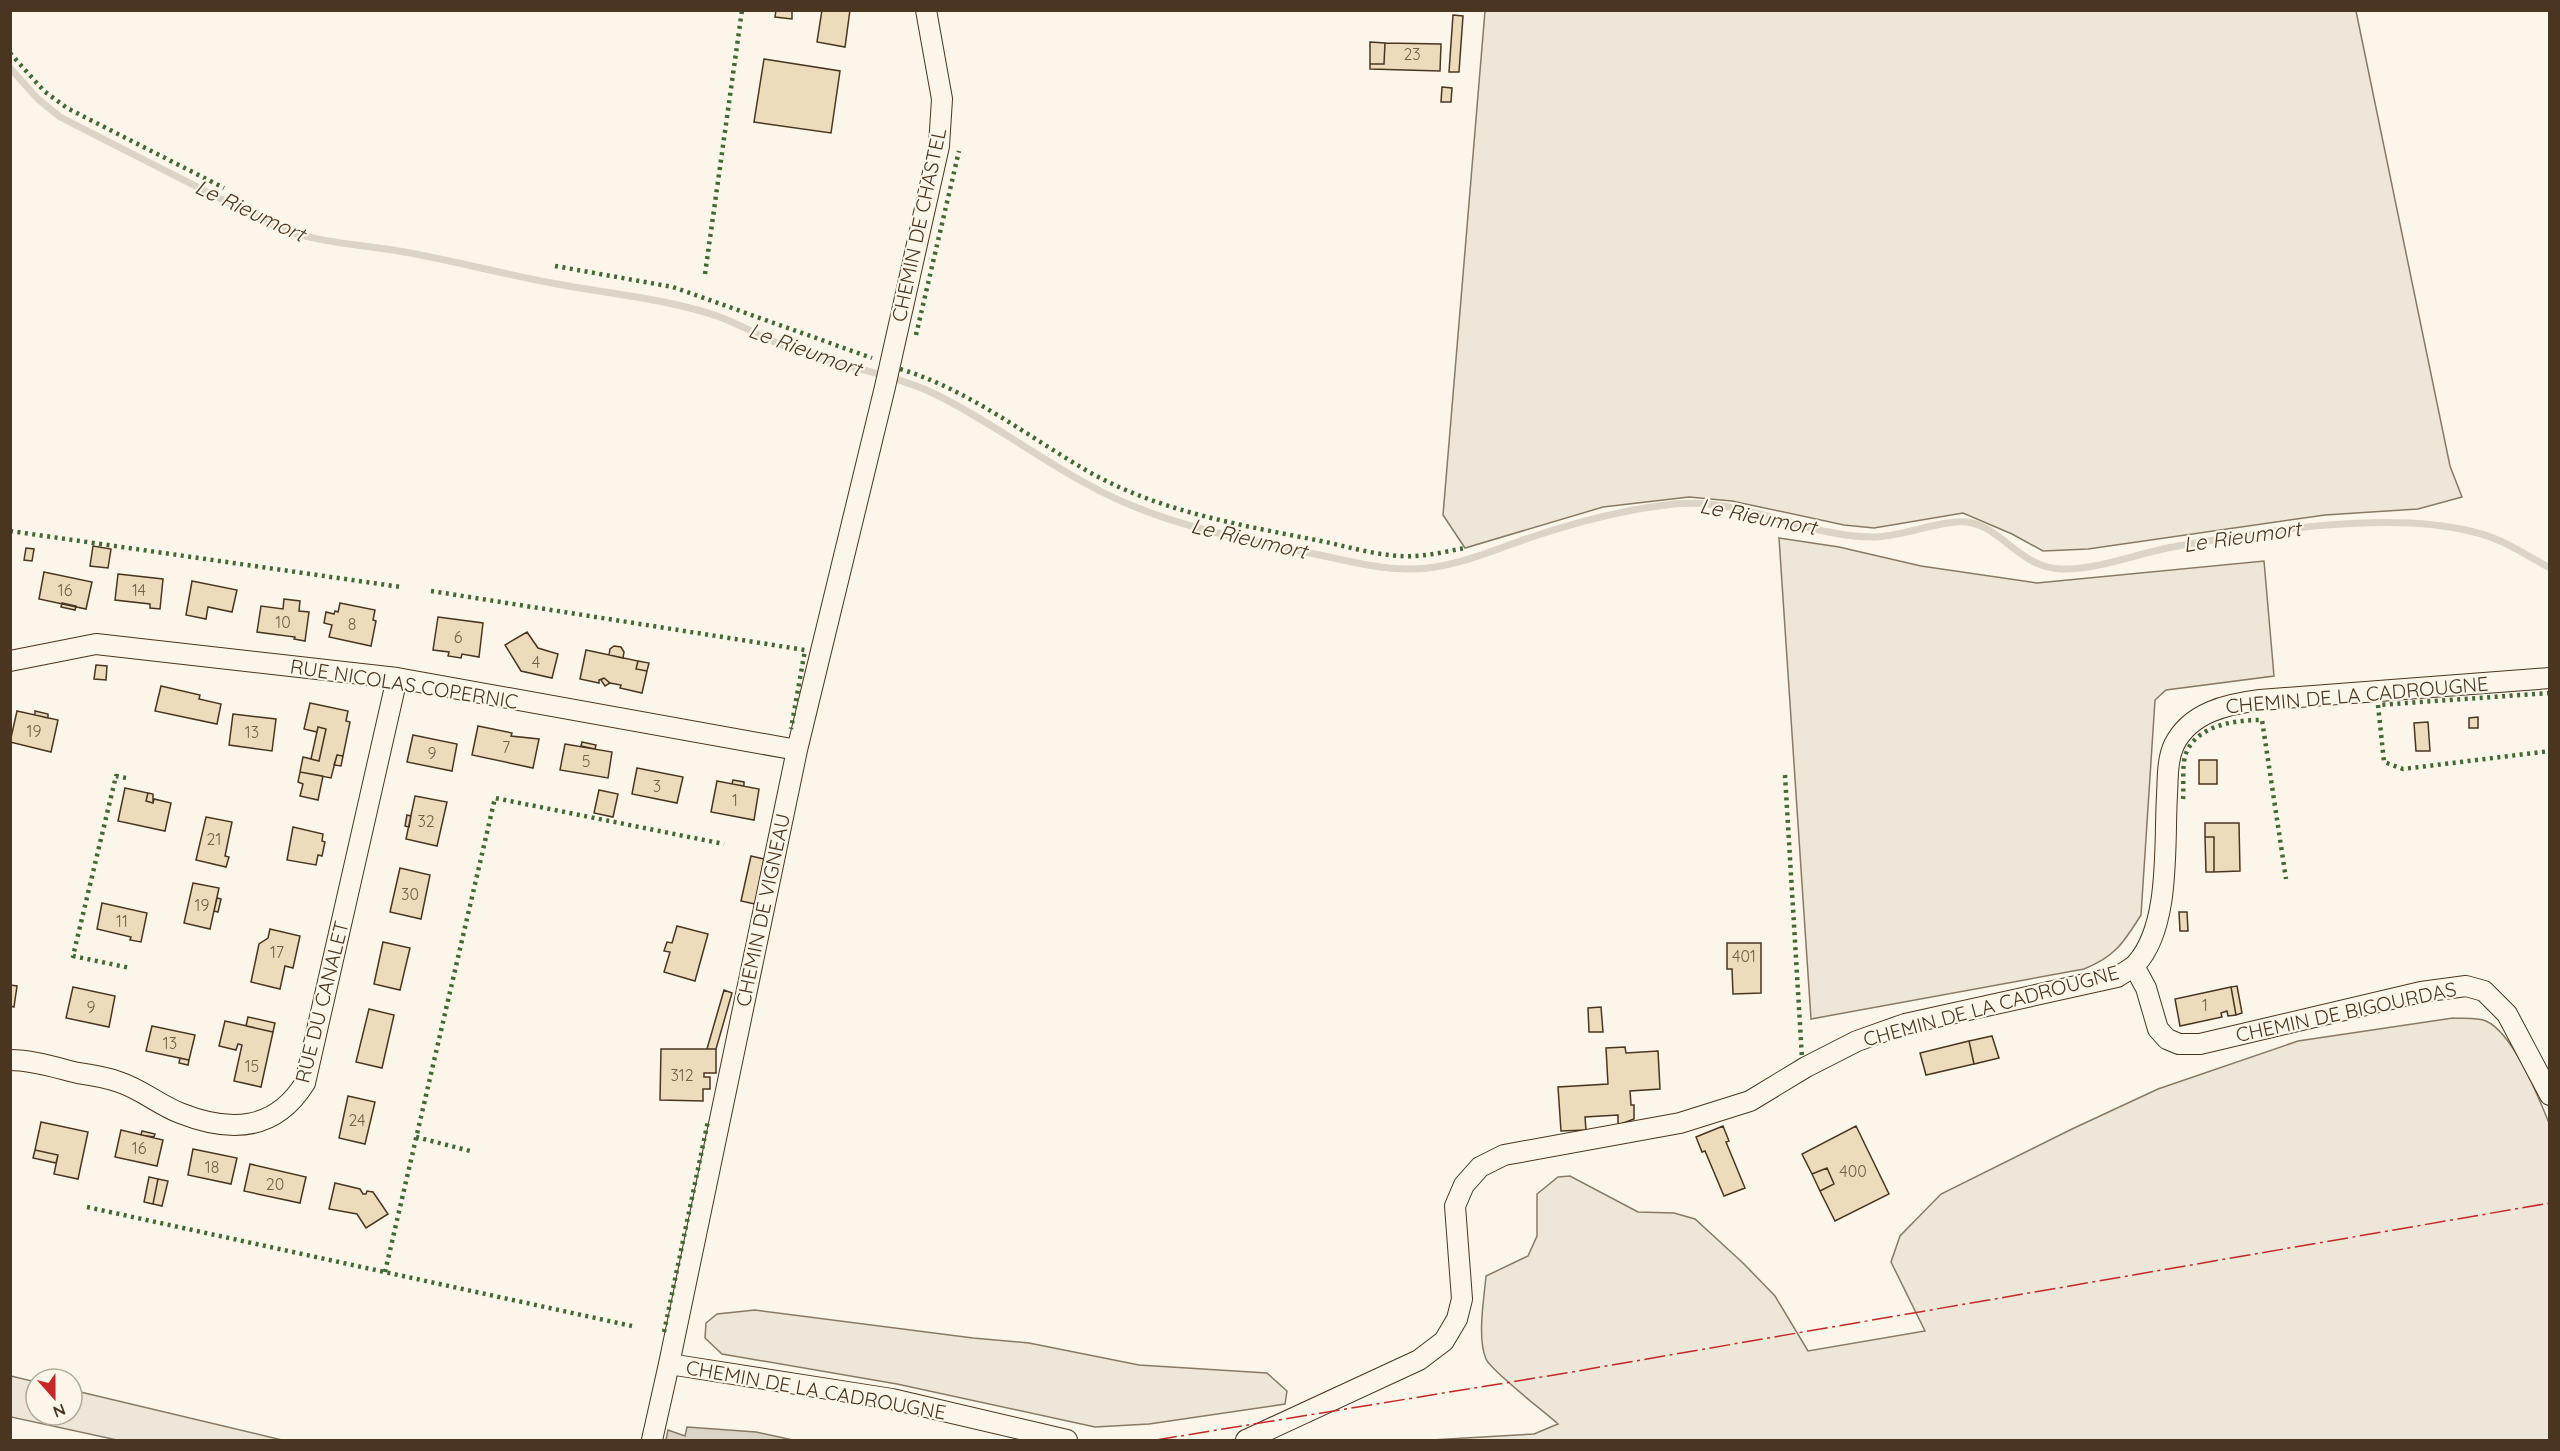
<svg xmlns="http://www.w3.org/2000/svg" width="2560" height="1451" viewBox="0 0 2560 1451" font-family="Quicksand,sans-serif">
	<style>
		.green { fill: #ede6d9; stroke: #887966; stroke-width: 1.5 }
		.water { fill: #dcd4c6; stroke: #887966; stroke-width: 1.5 }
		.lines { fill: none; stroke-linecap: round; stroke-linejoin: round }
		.stream { stroke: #dcd4c6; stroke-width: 7 }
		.building { fill: #ecdcbc; stroke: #4a3520; stroke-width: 1.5 }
		.minor-casing { stroke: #4a3520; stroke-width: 22 }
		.minor { stroke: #fbf6e9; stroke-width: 20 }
		.hedge { stroke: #436837; stroke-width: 4.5; stroke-dasharray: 3 4.5; stroke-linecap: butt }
		.power { stroke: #c62828; stroke-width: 1.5; stroke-dasharray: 21 4.5 3 4.5; stroke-linecap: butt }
		.labels { text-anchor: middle; stroke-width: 4.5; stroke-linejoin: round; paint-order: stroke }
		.number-label { font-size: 16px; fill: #725f47 }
		.street-label { font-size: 20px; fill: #4a3520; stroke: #fbf6e9 }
		.water-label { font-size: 21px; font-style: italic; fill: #4a3520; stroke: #fbf6e9 }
	</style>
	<rect width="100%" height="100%" fill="#fbf6e9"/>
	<path class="green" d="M 1485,11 L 2356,11 L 2450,466 L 2462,497 L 2418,509 L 2325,515 L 2088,549 L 2043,551 L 2012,534 L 1963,513 L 1874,528 L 1844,525 L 1732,501 L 1689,497 L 1603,507 L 1465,548 L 1443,515 Z
		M 1779,538 L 1839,547 L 1921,566 L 2037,583 L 2264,561 L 2274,676 L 2166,690 L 2155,700 L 2141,915 C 2124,942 2115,957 2084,969 L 1811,1019 Z
		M 2453,1018 C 2463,1019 2477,1017 2486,1021 C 2513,1033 2538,1096 2549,1123 L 2549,1440 L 1431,1440 L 1534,1434 L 1558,1424 C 1546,1413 1491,1371 1486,1359 C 1477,1338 1484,1299 1486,1276 L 1528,1256 L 1537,1236 L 1537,1194 L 1558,1177 L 1570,1176 L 1638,1212 L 1674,1213 L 1695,1219 L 1743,1263 L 1775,1296 L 1808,1351 L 1925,1331 L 1891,1262 L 1900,1236 L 1941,1194 L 2072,1129 L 2158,1089 L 2298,1041 Z
		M 755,1310 L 973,1338 L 1029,1343 L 1139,1365 L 1267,1373 L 1287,1391 L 1285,1404 L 1149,1424 L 1095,1427 L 897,1384 L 722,1354 L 705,1338 L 706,1323 L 717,1314 Z
		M 11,1376 L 36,1382 L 36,1415 L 72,1415 L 72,1390 L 282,1440 L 117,1440 L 11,1417 Z"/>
	<path class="water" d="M 687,1427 L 756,1432 L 793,1440 L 666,1440 L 668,1430 L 685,1436 Z"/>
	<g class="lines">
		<path class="stream" d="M 10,68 L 38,99 L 60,117 L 276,227 C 315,242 352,244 393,250 C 448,259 502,274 557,284 C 610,294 669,299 720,317 C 746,327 770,342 797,351 C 839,365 894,375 933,393 C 987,419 1035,456 1087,484 C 1158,524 1237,538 1314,554 C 1345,560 1377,569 1409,569 C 1452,570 1495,549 1535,536 C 1580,521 1627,509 1674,504 C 1742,497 1806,537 1873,537 C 1902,537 1943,519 1967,522 C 2001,526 2020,568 2061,569 C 2100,570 2140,552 2178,546 C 2265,531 2388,510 2474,532 C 2501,538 2526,555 2550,568"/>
	</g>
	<path class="building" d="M 776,10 L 792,10 L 792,19 L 775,17 Z
		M 822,10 L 850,10 L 845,47 L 817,42 Z
		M 1453,15 L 1463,16 L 1459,72 L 1449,72 Z
		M 1370,42 L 1385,43 L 1384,64 L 1370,64 Z
		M 1385,43 L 1441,44 L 1440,71 L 1370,69 L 1370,64 L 1384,64 Z
		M 764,59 L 840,71 L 831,133 L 754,122 Z
		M 1442,87 L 1452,88 L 1451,102 L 1441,102 Z
		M 93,546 L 111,549 L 108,568 L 90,566 Z
		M 26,548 L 34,549 L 32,561 L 24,560 Z
		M 44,572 L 92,582 L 86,609 L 39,599 Z
		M 118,574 L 163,579 L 160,609 L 150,608 L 150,604 L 115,600 Z
		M 192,581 L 237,590 L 232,612 L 208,607 L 206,619 L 186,615 Z
		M 284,599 L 300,601 L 299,611 L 309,612 L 305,641 L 294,639 L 295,637 L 257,632 L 261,606 L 283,609 Z
		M 62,603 L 76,606 L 75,610 L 61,607 Z
		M 340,603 L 375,610 L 373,620 L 376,621 L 371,646 L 329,637 L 332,625 L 324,623 L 326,612 L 334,614 L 335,611 L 338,612 Z
		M 438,617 L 483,623 L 479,657 L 462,654 L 461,658 L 448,656 L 449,652 L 433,650 Z
		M 527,632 L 538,648 L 558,654 L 552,678 L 521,671 L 505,645 Z
		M 614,646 L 621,647 L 624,652 L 623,658 L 609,655 L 610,649 Z
		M 586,650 L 638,661 L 636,669 L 647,671 L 642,693 L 620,688 L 621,685 L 610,683 L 604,678 L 599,680 L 599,683 L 580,679 Z
		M 638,661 L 649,663 L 647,671 L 636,669 Z
		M 96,665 L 107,666 L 106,680 L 94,679 Z
		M 604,678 L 610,683 L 605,686 L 601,680 Z
		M 161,686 L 200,695 L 199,699 L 221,704 L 217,724 L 155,711 Z
		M 310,703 L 348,711 L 346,721 L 350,722 L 343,756 L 337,755 L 331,778 L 300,772 L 303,757 L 319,761 L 326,729 L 318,727 L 317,732 L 304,729 Z
		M 17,711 L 58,720 L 51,752 L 10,742 Z
		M 35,711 L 48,714 L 48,718 L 35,715 Z
		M 233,714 L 276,719 L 272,751 L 229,745 Z
		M 2478,717 L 2478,728 L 2469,728 L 2469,718 Z
		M 2428,722 L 2430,751 L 2416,751 L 2414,723 Z
		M 478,726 L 512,733 L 511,736 L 539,739 L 533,768 L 472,755 Z
		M 318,727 L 326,729 L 319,761 L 311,759 Z
		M 413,735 L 457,744 L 452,771 L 407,762 Z
		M 582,742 L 596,745 L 595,749 L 581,746 Z
		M 565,744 L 612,752 L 608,778 L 560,770 Z
		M 337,755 L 343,756 L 341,766 L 334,765 Z
		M 2199,760 L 2217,760 L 2217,784 L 2199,784 Z
		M 637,768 L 683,777 L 677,803 L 632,794 Z
		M 300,772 L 323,776 L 318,800 L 300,796 L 303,784 L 298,782 Z
		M 733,780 L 744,782 L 744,786 L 732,784 Z
		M 717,781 L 759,789 L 754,820 L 711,812 Z
		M 125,788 L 148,793 L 146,801 L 153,803 L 154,799 L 171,803 L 165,831 L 118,821 Z
		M 599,790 L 618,794 L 613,817 L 594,813 Z
		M 148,793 L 153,794 L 153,803 L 146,801 Z
		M 415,796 L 447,802 L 437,846 L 406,839 Z
		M 407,815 L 411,816 L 409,827 L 405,826 Z
		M 206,817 L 232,822 L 225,856 L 229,857 L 226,867 L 196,860 Z
		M 2205,823 L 2239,823 L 2240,871 L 2214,872 L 2214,837 L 2205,837 Z
		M 293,827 L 323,834 L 322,841 L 325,842 L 322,856 L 318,855 L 316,865 L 287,860 Z
		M 2205,837 L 2214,837 L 2214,872 L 2206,872 Z
		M 751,856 L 764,859 L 755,904 L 741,901 Z
		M 400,868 L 430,875 L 421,919 L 390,912 Z
		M 193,883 L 219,888 L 210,929 L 184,923 Z
		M 217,898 L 221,899 L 218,912 L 214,911 Z
		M 102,903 L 147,913 L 141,942 L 130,940 L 131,937 L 97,929 Z
		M 2179,912 L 2187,912 L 2188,931 L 2180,931 Z
		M 677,926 L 708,934 L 695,981 L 664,972 L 670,952 L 664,951 L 667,942 L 672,943 Z
		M 270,929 L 300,936 L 293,968 L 285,966 L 280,989 L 251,982 L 259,944 L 268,938 Z
		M 383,942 L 410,948 L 400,990 L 374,984 Z
		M 1727,943 L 1761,943 L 1761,993 L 1733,994 L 1732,969 L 1727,969 Z
		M 10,985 L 17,986 L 14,1007 L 10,1006 Z
		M 2237,986 L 2242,1013 L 2236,1015 L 2231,987 Z
		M 73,987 L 115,996 L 109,1027 L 66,1018 Z
		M 2231,987 L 2236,1015 L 2228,1016 L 2227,1011 L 2221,1013 L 2222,1017 L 2180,1026 L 2175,999 Z
		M 724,990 L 732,993 L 716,1049 L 707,1049 Z
		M 1601,1007 L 1603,1032 L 1589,1032 L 1588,1008 Z
		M 369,1009 L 394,1015 L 382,1068 L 356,1062 Z
		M 248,1017 L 275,1023 L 273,1032 L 246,1026 Z
		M 225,1021 L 273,1032 L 261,1087 L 234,1081 L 242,1045 L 238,1044 L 236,1050 L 219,1046 Z
		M 152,1026 L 195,1035 L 189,1060 L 146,1051 Z
		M 1992,1036 L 1999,1058 L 1974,1064 L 1969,1041 Z
		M 1969,1041 L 1974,1064 L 1926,1075 L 1920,1053 Z
		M 1625,1047 L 1626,1053 L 1658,1051 L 1660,1089 L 1630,1091 L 1631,1105 L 1634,1105 L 1634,1119 L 1618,1125 L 1618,1115 L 1585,1117 L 1586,1130 L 1561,1131 L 1558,1087 L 1608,1084 L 1606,1048 Z
		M 661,1049 L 716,1049 L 716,1073 L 704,1073 L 704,1077 L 710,1077 L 710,1089 L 703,1089 L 703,1101 L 660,1100 Z
		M 180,1058 L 189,1060 L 188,1065 L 179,1063 Z
		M 348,1096 L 375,1102 L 365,1144 L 339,1138 Z
		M 41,1122 L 88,1132 L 78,1179 L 54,1174 L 58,1155 L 35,1150 Z
		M 1723,1126 L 1729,1141 L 1726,1142 L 1745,1188 L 1724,1196 L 1705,1151 L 1702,1152 L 1696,1137 Z
		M 1856,1126 L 1889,1194 L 1835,1221 L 1820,1191 L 1834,1184 L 1827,1168 L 1812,1174 L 1802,1154 Z
		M 121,1130 L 163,1140 L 157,1166 L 115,1157 Z
		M 142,1131 L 155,1134 L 154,1137 L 141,1135 Z
		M 193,1149 L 237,1158 L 231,1184 L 188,1175 Z
		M 35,1150 L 58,1155 L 56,1163 L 33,1158 Z
		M 250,1164 L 306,1177 L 300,1203 L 244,1191 Z
		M 1827,1168 L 1834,1184 L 1820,1191 L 1812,1174 Z
		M 149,1177 L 158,1179 L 153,1204 L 144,1202 Z
		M 158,1179 L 168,1181 L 162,1206 L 153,1204 Z
		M 335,1183 L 360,1189 L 363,1194 L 366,1194 L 367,1191 L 373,1192 L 388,1214 L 366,1228 L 357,1214 L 329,1209 Z"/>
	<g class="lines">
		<g class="minor-casing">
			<path id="minor" d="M 10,661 L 96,644 L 397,678 L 797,750
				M 2134,966 L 2146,988 L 2158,1029 L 2167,1039 L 2179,1044 L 2200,1044 L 2421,992 L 2466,986 L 2484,991 L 2507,1014 L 2550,1095
				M 10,1060 C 33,1060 57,1068 78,1073 C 92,1075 106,1077 119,1082 C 141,1089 159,1105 180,1113 C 230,1133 275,1131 305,1083 L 397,678
				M 669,1364 L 892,1399 L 1067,1440
				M 652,1440 L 669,1364 L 797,750 L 885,387 L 939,146 L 942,99 L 926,10
				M 1246,1440 L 1419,1360 L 1444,1341 L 1457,1319 L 1462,1299 L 1455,1206 L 1464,1185 L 1480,1167 L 1504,1155 L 1680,1123 L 1750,1101 L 1806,1067 L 1857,1041 L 1905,1024 L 2117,977 C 2123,973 2131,969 2136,964 C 2171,926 2164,843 2167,795 C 2168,778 2167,760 2174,745 C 2190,712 2228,704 2260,700 L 2550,678"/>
		</g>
		<use href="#minor" class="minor"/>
		<path class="hedge" d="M 10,53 L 44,91 L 67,108 L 224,188
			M 555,266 L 673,287 L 872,358
			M 705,274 L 742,10
			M 916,335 L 959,151
			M 900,369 C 970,390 1028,437 1091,473 C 1163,513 1246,526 1326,542 C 1352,548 1388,558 1415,556 C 1432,555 1449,551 1465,548
			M 10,531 L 401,587
			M 431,591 L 805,650 L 791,729
			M 2550,693 L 2378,705 L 2384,762 L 2403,769 L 2550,751
			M 1785,775 L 1802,1058
			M 126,778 L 116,776 L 73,956 L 130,968
			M 2183,799 C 2184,786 2182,769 2185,756 C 2195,725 2235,720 2262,720 L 2286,879
			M 416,1137 L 474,1152
			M 87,1207 L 632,1326
			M 385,1272 L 495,798 L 724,844
			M 664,1332 L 708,1121"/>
		<path class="power" d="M 1156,1440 L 1560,1374 L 2550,1203"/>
	</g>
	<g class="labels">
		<g class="number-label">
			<text x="1412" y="60">23</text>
			<text x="65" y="596">16</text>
			<text x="139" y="596">14</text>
			<text x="283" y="628">10</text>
			<text x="352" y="630">8</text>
			<text x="458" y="643">6</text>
			<text x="536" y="668">4</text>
			<text x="34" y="737">19</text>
			<text x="252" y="738">13</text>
			<text x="506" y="753">7</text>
			<text x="432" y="759">9</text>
			<text x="586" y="767">5</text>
			<text x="657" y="792">3</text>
			<text x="735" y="806">1</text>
			<text x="426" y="827">32</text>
			<text x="214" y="845">21</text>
			<text x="410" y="900">30</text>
			<text x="202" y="911">19</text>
			<text x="122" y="927">11</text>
			<text x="277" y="958">17</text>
			<text x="1744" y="962">401</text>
			<text x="2205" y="1011">1</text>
			<text x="91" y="1013">9</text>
			<text x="170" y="1049">13</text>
			<text x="252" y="1072">15</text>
			<text x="682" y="1081">312</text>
			<text x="357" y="1126">24</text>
			<text x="139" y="1154">16</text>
			<text x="212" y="1173">18</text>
			<text x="1853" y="1177">400</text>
			<text x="275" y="1190">20</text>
		</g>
		<g class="street-label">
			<text transform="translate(919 225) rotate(-78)" y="7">CHEMIN DE CHASTEL</text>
			<text transform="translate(404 684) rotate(9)" y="7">RUE NICOLAS COPERNIC</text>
			<text transform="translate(2357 695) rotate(-5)" y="7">CHEMIN DE LA CADROUGNE</text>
			<text transform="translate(763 910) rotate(-78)" y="7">CHEMIN DE VIGNEAU</text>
			<text transform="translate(322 1002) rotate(-76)" y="7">RUE DU CANALET</text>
			<text transform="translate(1991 1006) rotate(-15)" y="7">CHEMIN DE LA CADROUGNE</text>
			<text transform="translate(2346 1012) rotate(-12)" y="7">CHEMIN DE BIGOURDAS</text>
			<text transform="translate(816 1390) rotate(10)" y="7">CHEMIN DE LA CADROUGNE</text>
		</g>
		<g class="water-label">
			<text transform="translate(250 211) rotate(25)" y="7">Le Rieumort</text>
			<text transform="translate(805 350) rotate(20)" y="7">Le Rieumort</text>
			<text transform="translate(1758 517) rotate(11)" y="7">Le Rieumort</text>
			<text transform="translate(2242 537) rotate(-8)" y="7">Le Rieumort</text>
			<text transform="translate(1249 539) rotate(13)" y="7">Le Rieumort</text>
		</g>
	</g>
	<rect width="2560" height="1451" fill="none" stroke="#4a3520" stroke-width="24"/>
	<g transform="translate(54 1397) rotate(159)"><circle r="28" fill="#fbf6e9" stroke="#b4a999" stroke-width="1.5"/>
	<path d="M0-4.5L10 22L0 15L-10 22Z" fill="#c62828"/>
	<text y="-9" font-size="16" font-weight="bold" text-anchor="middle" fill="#4a3520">N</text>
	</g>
</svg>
